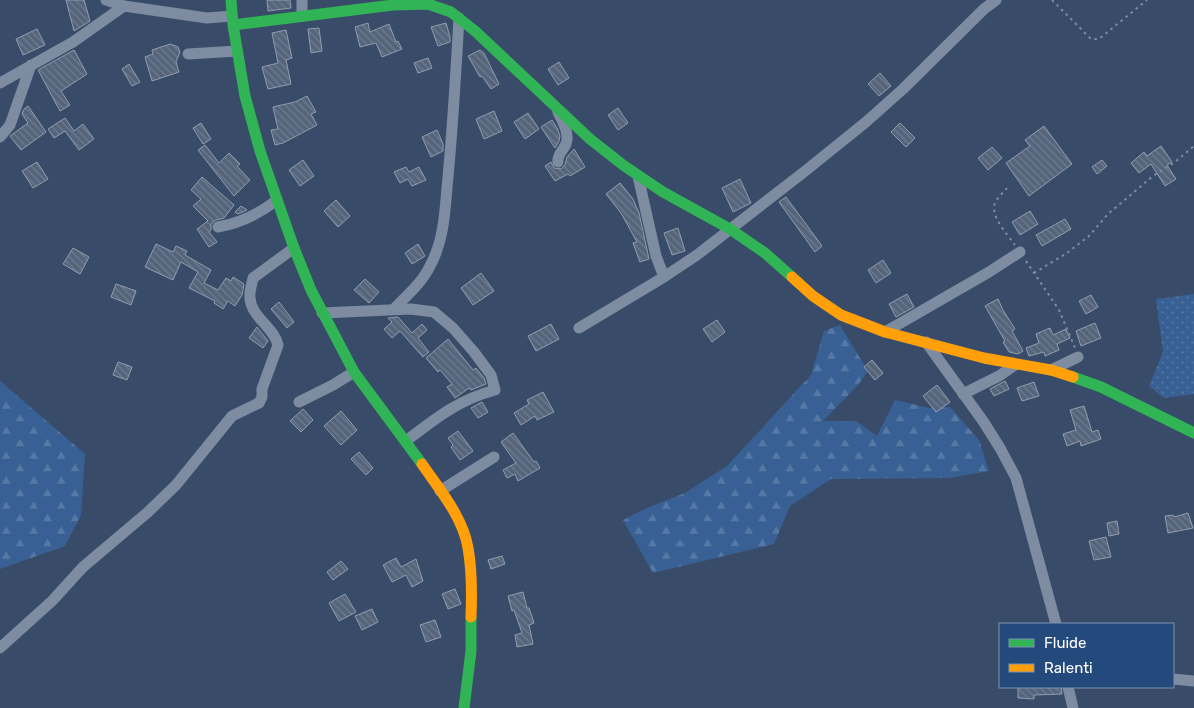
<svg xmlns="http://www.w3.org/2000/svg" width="1194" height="708" viewBox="0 0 1194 708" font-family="Rubik,sans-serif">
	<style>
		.grass { fill: url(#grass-dots) }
		.forest { fill: url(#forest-firs) }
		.building { fill: url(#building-back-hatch); stroke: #919dae }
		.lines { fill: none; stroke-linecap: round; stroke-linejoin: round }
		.path { stroke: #7d8ca0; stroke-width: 2; stroke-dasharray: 2.5 4; stroke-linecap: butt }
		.street { stroke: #7d8ca0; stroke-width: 11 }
		.fast { stroke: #30b455; stroke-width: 11 }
		.slow { stroke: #ff9f0a; stroke-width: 11 }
	</style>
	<defs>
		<pattern id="grass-dots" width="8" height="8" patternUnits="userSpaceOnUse" patternTransform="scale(1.25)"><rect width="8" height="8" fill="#386094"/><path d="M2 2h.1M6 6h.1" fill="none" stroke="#5678a4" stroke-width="1.8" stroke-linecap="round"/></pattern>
		<pattern id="forest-firs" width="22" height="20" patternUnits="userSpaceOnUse" patternTransform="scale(1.25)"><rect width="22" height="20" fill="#386094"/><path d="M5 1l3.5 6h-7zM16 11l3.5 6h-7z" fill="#5678a4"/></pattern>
		<pattern id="building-back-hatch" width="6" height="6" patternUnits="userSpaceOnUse" patternTransform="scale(1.25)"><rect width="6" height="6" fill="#54647b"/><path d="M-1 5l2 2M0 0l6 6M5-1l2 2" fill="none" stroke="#6e7b8f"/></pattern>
	</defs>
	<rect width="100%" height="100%" fill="#384c69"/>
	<path class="grass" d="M 1194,294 L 1194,394 L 1164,398 L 1149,386 L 1163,352 L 1156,299 Z"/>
	<path class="forest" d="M 840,325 L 868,371 L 858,385 L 823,421 L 856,421 L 877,436 L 895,400 L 929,408 L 950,407 L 979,440 L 989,471 L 949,478 L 831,479 L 790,506 L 774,544 L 653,573 L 623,520 L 647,508 L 685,493 L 727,466 L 811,375 L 824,331 Z
		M 0,381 L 85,454 L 81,515 L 65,546 L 0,569 Z"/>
	<path class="building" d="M 66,0 L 84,0 L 90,21 L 74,31 Z
		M 267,0 L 290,0 L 291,8 L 268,11 Z
		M 368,23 L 370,32 L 389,24 L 396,42 L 398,41 L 402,49 L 382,57 L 376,43 L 360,47 L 355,27 Z
		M 446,23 L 450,37 L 450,42 L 438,46 L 431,27 Z
		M 319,28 L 322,51 L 311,53 L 308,29 Z
		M 37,29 L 45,45 L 23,55 L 16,39 Z
		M 286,30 L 292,58 L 286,60 L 291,84 L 268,89 L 262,67 L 278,63 L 272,33 Z
		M 170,44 L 178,47 L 180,52 L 176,62 L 179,72 L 152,81 L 145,57 L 153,54 L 152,50 Z
		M 74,50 L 87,74 L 61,91 L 70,105 L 60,111 L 38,70 Z
		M 480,50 L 484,53 L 499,84 L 491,89 L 482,76 L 480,77 L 468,56 Z
		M 428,58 L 432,68 L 418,73 L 414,63 Z
		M 559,62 L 569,78 L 558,85 L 548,69 Z
		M 129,64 L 140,82 L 132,86 L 122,69 Z
		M 880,73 L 891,86 L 879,96 L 868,84 Z
		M 307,96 L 316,112 L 311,114 L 317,125 L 283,143 L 275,145 L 271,130 L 278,129 L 273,107 L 295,102 Z
		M 28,106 L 46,132 L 21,150 L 10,136 L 28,123 L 22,114 L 24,109 Z
		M 618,108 L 628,123 L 618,130 L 608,115 Z
		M 494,111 L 502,131 L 484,139 L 476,119 Z
		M 528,113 L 539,129 L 525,139 L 514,122 Z
		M 65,118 L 74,131 L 83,124 L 94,139 L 79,150 L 65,131 L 54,138 L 48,129 Z
		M 552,120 L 557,128 L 560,136 L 559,141 L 555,148 L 541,127 Z
		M 201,123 L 211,139 L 203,144 L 193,128 Z
		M 900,123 L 915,138 L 906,147 L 891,132 Z
		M 1044,126 L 1072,164 L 1029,196 L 1006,163 L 1030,146 L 1025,140 Z
		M 437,130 L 443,144 L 443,151 L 431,157 L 422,137 Z
		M 205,145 L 219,163 L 229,153 L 240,164 L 237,166 L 250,180 L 234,196 L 198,150 Z
		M 1161,146 L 1172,162 L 1167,165 L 1176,179 L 1165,186 L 1151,164 L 1139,173 L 1131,163 L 1144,152 L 1147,156 Z
		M 992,147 L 1002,158 L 988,170 L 978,158 Z
		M 574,149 L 585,167 L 570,176 L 568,174 L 555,181 L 545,166 L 551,162 L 554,168 L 561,169 L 565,165 L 567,157 Z
		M 303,160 L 314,176 L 300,186 L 289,170 Z
		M 1102,160 L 1107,166 L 1097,174 L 1092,167 Z
		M 37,162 L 48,179 L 33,188 L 22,171 Z
		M 406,167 L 409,172 L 419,167 L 426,180 L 412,186 L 408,179 L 400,183 L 394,172 Z
		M 202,177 L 234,205 L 224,218 L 216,220 L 211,224 L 211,230 L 209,232 L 217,242 L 209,247 L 197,229 L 208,221 L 193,206 L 201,199 L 191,190 Z
		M 740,179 L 751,203 L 733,212 L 722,188 Z
		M 620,183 L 633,199 L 639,213 L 649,259 L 640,262 L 633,243 L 637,242 L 621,213 L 606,194 Z
		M 786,197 L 822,246 L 815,252 L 779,202 Z
		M 336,200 L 350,216 L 338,227 L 324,211 Z
		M 241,206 L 247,210 L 238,214 L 235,212 Z
		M 1030,211 L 1038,224 L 1020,235 L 1012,222 Z
		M 1065,219 L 1071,229 L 1042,246 L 1036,235 Z
		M 678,228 L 685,251 L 672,255 L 664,233 Z
		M 156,244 L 173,252 L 176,246 L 187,251 L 185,255 L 211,270 L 204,283 L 218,290 L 226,278 L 231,281 L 233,277 L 244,284 L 242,295 L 235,306 L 228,301 L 223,309 L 214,303 L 215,301 L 189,288 L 198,272 L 181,262 L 173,280 L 145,267 Z
		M 418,244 L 425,256 L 412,264 L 405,253 Z
		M 73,248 L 89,257 L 80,274 L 63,264 Z
		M 883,260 L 891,273 L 876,283 L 868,270 Z
		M 481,273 L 494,291 L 473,305 L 461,288 Z
		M 365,279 L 379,292 L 369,303 L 354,290 Z
		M 116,284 L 136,291 L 131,305 L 111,297 Z
		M 907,294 L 914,307 L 896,317 L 889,304 Z
		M 1091,295 L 1098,307 L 1086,314 L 1079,301 Z
		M 998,299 L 1003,310 L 1015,329 L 1012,331 L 1023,351 L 1018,354 L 1009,352 L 1003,342 L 1005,341 L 985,306 Z
		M 279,302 L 294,322 L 287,328 L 271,309 Z
		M 398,317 L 412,333 L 422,324 L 427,330 L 418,338 L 429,352 L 423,357 L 400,331 L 392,338 L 384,329 L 392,322 L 388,318 Z
		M 717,320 L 725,332 L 712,342 L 703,329 Z
		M 1095,323 L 1101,338 L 1081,346 L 1076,331 Z
		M 551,324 L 559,339 L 536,351 L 528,336 Z
		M 257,327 L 268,341 L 263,348 L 249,338 Z
		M 1050,328 L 1053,335 L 1066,329 L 1070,338 L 1057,344 L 1059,350 L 1045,356 L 1044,352 L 1029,356 L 1026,348 L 1039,343 L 1036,334 Z
		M 448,339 L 473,370 L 476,368 L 484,378 L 486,384 L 471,390 L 469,388 L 455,398 L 447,387 L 452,384 L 440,370 L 438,372 L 426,358 Z
		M 872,360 L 883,373 L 875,380 L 864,367 Z
		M 118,362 L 132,367 L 127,380 L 113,375 Z
		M 1005,381 L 1009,389 L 994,396 L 990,389 Z
		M 1034,382 L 1039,396 L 1022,401 L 1017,388 Z
		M 937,385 L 950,402 L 936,412 L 923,396 Z
		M 543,392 L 554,412 L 537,420 L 535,416 L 521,425 L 514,413 L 529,404 L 527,400 Z
		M 482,402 L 488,412 L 478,418 L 471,408 Z
		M 1084,406 L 1092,432 L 1098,430 L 1101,439 L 1081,446 L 1080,441 L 1067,446 L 1063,434 L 1076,430 L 1070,410 Z
		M 303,409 L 313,420 L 301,432 L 290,421 Z
		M 341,411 L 357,430 L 341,445 L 324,426 Z
		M 458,431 L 473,451 L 460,460 L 451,447 L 453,445 L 448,438 Z
		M 513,433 L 534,462 L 536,461 L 540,468 L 518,481 L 515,474 L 507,478 L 503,470 L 516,463 L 501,442 Z
		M 359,452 L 373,468 L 366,475 L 351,459 Z
		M 1188,513 L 1193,528 L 1168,533 L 1165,516 L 1173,515 L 1174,517 Z
		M 1117,521 L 1119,534 L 1109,536 L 1107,523 Z
		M 1106,537 L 1111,557 L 1094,560 L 1089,541 Z
		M 502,556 L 505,564 L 491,569 L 488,560 Z
		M 396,558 L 401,567 L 416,559 L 423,581 L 412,587 L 406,575 L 392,582 L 383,565 Z
		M 341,561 L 348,569 L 333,580 L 327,572 Z
		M 455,589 L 461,604 L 448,609 L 442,594 Z
		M 523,592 L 527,608 L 529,608 L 534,623 L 529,625 L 533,644 L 517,647 L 515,635 L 522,633 L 514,610 L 512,611 L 508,596 Z
		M 345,594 L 356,612 L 339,621 L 329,603 Z
		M 372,609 L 378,622 L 362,630 L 355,616 Z
		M 435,620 L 441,637 L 426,642 L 420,625 Z
		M 1018,687 L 1061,687 L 1062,694 L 1034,695 L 1034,699 L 1018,698 Z"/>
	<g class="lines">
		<path class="path" d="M 1052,0 L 1091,39 L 1099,39 L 1147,0
			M 1007,188 C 1004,192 999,196 996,201 C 988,214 1007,234 1015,245
			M 1026,261 L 1059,310 L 1075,348
			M 1034,273 L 1067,253 L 1089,236 L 1108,214 L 1153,176 L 1175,162 L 1194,146"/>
		<path class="street" d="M 106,0 L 124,6
			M 302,0 L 302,16
			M 188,54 L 237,51
			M 0,83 L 73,42 L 124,6 L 207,18 L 232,16
			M 558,112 C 562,121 570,133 566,144 C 563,151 557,154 558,162
			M 0,137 L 10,125 L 31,65
			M 638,176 L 656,256 L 664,277
			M 218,227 C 241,223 259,214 277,200
			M 393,310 C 406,296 422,283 430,266 C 445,239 445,207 448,177 C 453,124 456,71 459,18
			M 322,313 L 411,309 L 434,312 L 453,328 L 474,352 L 491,375 L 495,390 C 458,400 436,418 406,441
			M 579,328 L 664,277 L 697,255 L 804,172 L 866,122 L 903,89 L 984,9 L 996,0
			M 885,332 L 989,272 L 1020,252
			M 926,342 L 983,421 L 1000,448 L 1016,478 L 1056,624
			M 1051,370 L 1078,357
			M 963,394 L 999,376 L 1015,365
			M 299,402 L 333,385 L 354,372
			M 440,491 L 494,457
			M 0,648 L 52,601 L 83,567 L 148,512 L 176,485 L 232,416 L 259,403 L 262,397 L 262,389 L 278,345 C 274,327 251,317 250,298 C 249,292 252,284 253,278 L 294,248
			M 1173,679 L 1194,681
			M 1068,687 L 1073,708"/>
		<path class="fast" d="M 231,0 L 233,25 L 245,96 L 260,151 L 294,248 L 311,290 L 354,372 L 422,464
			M 233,25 L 393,5 L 428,4 L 451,12 L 475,31 L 590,139 L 623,165 L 663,192 L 730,229 L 765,253 L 792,277
			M 1073,377 L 1101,387 L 1194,433
			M 464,708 L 471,651 L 471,617"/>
		<path class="slow" d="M 792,277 L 813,296 L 841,315 L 885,332 L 984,358 L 1051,370 L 1073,377
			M 422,464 C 439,489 463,517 468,548 C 472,570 472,593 471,617"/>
	</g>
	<rect x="999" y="623" width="175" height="65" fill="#24497d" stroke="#7c92b1"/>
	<rect x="1009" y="639" width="25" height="8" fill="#30b455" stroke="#7c92b1"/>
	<text x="1044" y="648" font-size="15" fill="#ffffff">Fluide</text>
	<rect x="1009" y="664" width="25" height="8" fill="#ff9f0a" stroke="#7c92b1"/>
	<text x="1044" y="673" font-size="15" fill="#ffffff">Ralenti</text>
</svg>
